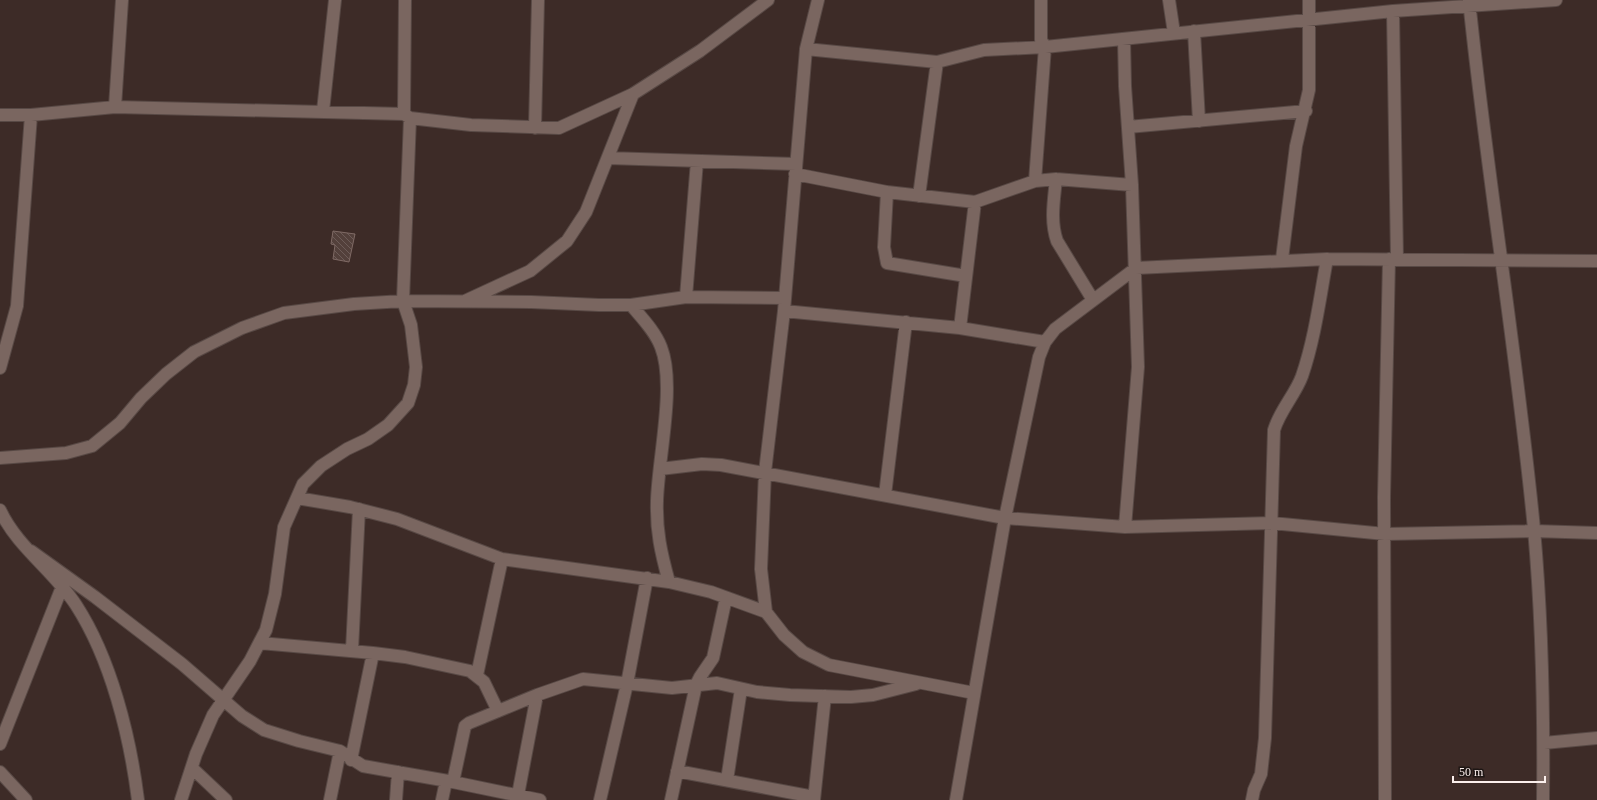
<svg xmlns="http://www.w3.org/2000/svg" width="1597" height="800" viewBox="0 0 1597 800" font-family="'Times New Roman',serif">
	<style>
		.building { fill: url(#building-back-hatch); stroke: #7f6a65 }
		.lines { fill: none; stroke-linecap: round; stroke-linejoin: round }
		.minor-casing { stroke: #584945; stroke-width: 14 }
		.minor { stroke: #7a6660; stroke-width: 12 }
	</style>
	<defs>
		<pattern id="building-back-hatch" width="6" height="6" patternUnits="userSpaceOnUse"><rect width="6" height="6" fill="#53403b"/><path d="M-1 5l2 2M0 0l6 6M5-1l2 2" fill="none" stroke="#6d5c58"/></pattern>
	</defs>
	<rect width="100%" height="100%" fill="#3d2b27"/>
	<path class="building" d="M 333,231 L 355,234 L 349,262 L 333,259 L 335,245 L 331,244 Z"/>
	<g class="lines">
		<g class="minor-casing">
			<path id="minor" d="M 818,0 L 806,49 L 784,311 L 765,472 L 761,569 L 766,612 L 784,635 L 803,652 L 829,665 L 974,693
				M 1169,0 L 1174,33
				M 1469,0 C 1487,177 1517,352 1534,529 C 1542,619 1544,710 1543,800
				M 1393,11 L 1397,259
				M 1194,31 L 1199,121
				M 1124,39 L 1125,86 L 1132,185 L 1138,367 L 1125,527
				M 806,49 L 937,62 L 984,50 L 1045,47 L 1393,11 L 1556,0
				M 115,107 L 122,0
				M 323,111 L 335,0
				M 404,114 L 405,0
				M 0,115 L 31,115 L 115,107 L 404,114 L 410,118 L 471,125 L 559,128 L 633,94 L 700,51 L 768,0
				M 1128,127 L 1306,111
				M 535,128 L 538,0
				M 608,158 L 796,164
				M 795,174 L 887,192 L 975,202 L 1035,181 L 1056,179 L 1132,185
				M 1056,179 C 1054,200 1050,221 1057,241 L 1093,300
				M 1035,181 L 1045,47 L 1041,40 L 1041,0
				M 887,192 L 884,247 L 887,263 L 966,276
				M 919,196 L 937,62
				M 1282,259 L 1296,146 L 1309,90 L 1309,0
				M 686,297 L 697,161
				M 467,300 L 530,271 L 567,241 L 586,212 L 633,94
				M 631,305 C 641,317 655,331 661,347 C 676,385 658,459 657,501 C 656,531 661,553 669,582
				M 784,311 L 960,328 L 1045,342
				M 960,328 L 975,202
				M 0,368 L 17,306 L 31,115
				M 0,458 L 66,453 L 92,446 L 120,423 L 141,398 L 166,374 L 194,352 L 242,328 L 284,313 L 354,304 L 403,301 L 531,302 L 599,305 L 631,305 L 686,297 L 785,298
				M 660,469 L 702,464 L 721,465 L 1005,518 L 1125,527 L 1272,523 L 1385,534 L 1534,531 L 1597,533
				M 885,495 L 906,322
				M 297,498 L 350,507 L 397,519 L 502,559 L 669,582 L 711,592 L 766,612
				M 0,510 C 17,547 54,571 76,605 C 111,659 130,736 138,800
				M 31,551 L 95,597 L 182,664 L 242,716 L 264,730 L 299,741 L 340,751 L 363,766 L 448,781 L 540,800
				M 260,643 L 373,653 L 405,657 L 470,671 L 484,682 L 498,711
				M 352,650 L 359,509
				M 477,675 L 502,559
				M 1544,743 L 1597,738
				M 0,744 L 62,587
				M 351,760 L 373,653
				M 192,768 L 226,800
				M 677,771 L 814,797
				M 0,772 L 26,800
				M 727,780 L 741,689
				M 453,782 L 465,726 L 469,723 L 537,695 L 583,679 L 672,688 L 717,683 L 757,692 L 790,695 L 851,697 L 873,695 L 916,684
				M 181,800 L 196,754 L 213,715 L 250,661 L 266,630 L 275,594 L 284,527 L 303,484 L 321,466 L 347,449 L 368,439 L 388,425 L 408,403 L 414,385 L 416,367 L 411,325 L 403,301 L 410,118
				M 330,800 L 340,751
				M 396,800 L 398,772
				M 442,800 L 446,781
				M 517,800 L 537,695
				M 600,800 L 627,684 L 647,578
				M 671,800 L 696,685 L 700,677 L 713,658 L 726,598
				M 814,800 L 825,696
				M 956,800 L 1005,518 L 1039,357 L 1045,342 L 1055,329 L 1136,268 L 1327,259 L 1597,261
				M 1252,800 L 1254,790 L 1261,774 L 1265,738 L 1274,430 C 1280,410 1295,395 1302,376 C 1315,338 1320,297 1327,259
				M 1385,800 L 1384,497 L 1389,259"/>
		</g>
		<use href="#minor" class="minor"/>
	</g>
	<path d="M1453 776v6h92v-6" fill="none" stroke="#fbefec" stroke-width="2"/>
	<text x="1459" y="776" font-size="12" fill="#fbefec" stroke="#1e1614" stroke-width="3" paint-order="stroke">50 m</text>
</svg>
